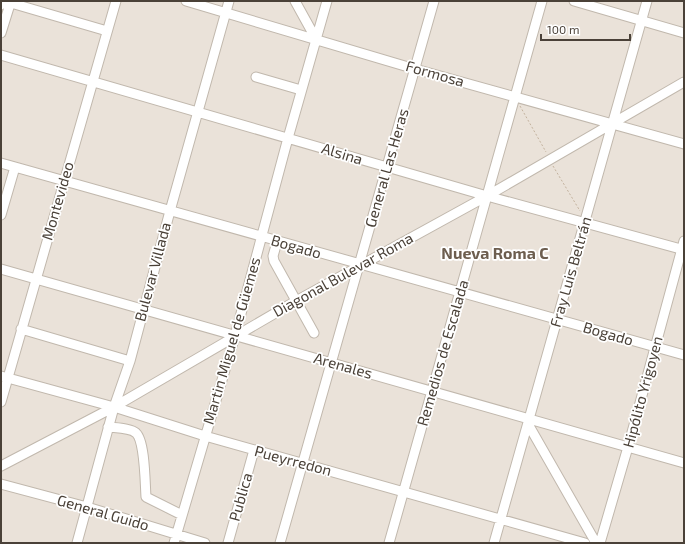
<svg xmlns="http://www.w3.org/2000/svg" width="685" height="544" viewBox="0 0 685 544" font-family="'Exo 2',sans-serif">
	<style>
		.residential { fill: #eae2d9 }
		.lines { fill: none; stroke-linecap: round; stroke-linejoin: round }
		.minor-casing { stroke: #c1b8ad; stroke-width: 11 }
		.path { stroke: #c3b29e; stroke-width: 1; stroke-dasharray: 2 2; stroke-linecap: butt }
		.minor { stroke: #fff; stroke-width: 9 }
		.labels { text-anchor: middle; stroke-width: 3.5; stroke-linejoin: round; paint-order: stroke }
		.street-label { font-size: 15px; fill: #4a4138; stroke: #fff }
		.neighbourhood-label { font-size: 16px; font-weight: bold; fill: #6d5e4f; stroke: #fff }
	</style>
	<rect width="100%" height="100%" fill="#f6f1eb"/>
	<path class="residential" d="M 1,1 L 684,1 L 684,543 L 1,543 Z"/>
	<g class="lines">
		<g class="minor-casing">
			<path id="minor" d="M 186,1 L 415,69 L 684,144
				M 295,1 L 316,39
				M 574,1 L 684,33
				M 11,3 L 107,31
				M 1,5 L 2,1
				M 1,33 L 11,1
				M 1,55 L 487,196 L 684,250
				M 256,77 L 301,90
				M 1,163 L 684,355
				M 1,215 L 15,167
				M 277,242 L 273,256 L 274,261 L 314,333
				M 1,269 L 684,463
				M 21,329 L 130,361
				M 1,376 L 114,407 L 205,436 L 585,543
				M 1,402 L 116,1
				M 528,424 L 596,543
				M 108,427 C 115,428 131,428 136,433 C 145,441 145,483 146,497 L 182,515
				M 1,466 L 114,407 L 296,301 L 487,196 L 684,82
				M 1,484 L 87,507 L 205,543
				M 77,543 L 114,407 L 130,361 L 170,211 L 229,1
				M 174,543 L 235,336 L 288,138 L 327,1
				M 228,543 L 254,450
				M 280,543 L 434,1
				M 389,543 L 542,1
				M 494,543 L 647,1
				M 600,543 L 628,447 L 684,241"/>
		</g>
		<path class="path" d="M 520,106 L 546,152
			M 553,166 L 580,211"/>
		<use href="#minor" class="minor"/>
	</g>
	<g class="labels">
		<g class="street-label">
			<text transform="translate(435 74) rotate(16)" y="5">Formosa</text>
			<text transform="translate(342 154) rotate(17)" y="5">Alsina</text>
			<text transform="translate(387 168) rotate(-74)" y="5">General Las Heras</text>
			<text transform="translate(58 201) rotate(-74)" y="5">Montevideo</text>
			<text transform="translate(296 247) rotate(16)" y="5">Bogado</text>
			<text transform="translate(153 272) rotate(-75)" y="5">Bulevar Villada</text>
			<text transform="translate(571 272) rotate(-74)" y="5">Fray Luis Beltrán</text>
			<text transform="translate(343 275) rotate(-29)" y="5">Diagonal Bulevar Roma</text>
			<text transform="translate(608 334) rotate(16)" y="5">Bogado</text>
			<text transform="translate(232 341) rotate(-74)" y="5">Martin Miguel de Güemes</text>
			<text transform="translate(443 353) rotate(-74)" y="5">Remedios de Escalada</text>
			<text transform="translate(343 366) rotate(16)" y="5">Arenales</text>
			<text transform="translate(643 392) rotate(-75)" y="5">Hipólito Yrigoyen</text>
			<text transform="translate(293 461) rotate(15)" y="5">Pueyrredon</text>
			<text transform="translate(241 497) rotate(-74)" y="5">Publica</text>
			<text transform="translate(103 513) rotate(16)" y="5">General Guido</text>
		</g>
		<g class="neighbourhood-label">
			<text x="495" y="259">Nueva Roma C</text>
		</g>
	</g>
	<rect width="685" height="544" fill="none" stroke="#4a4138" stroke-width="4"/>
	<path d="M541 34v6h89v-6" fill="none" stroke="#4a4138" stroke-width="2"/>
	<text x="547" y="34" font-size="12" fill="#4a4138" stroke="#ffffff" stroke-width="3" paint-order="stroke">100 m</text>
</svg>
